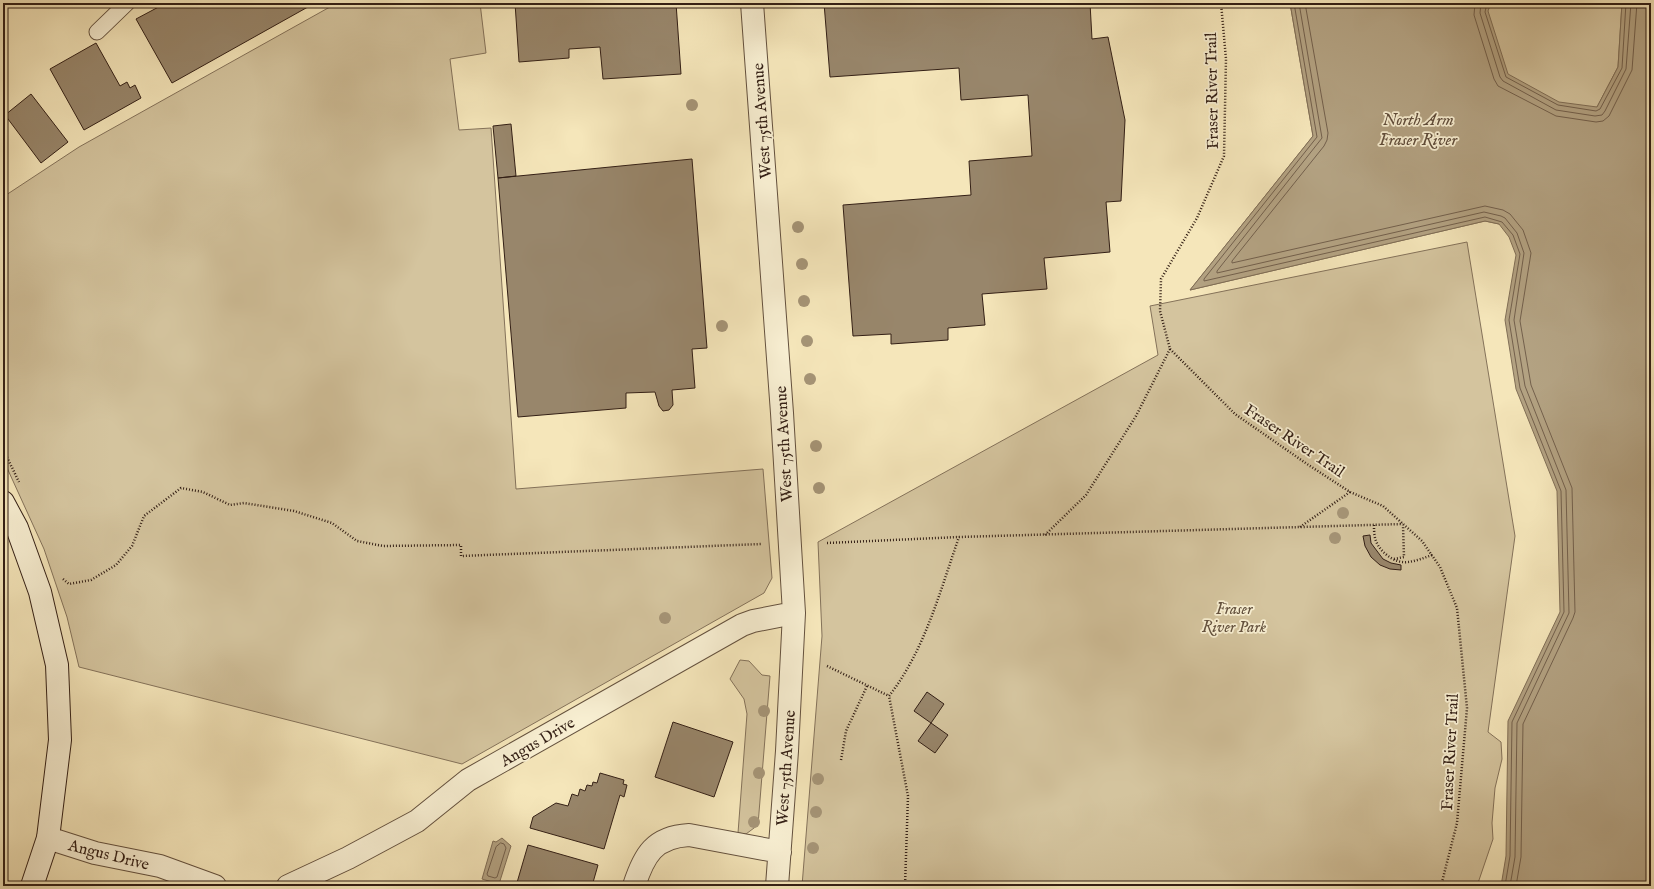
<svg xmlns="http://www.w3.org/2000/svg" width="1654" height="889" viewBox="0 0 1654 889" font-family="'IM FELL English',serif">
	<style>
		.green { fill: #d4c49e; stroke: #84725a }
		.water { fill: #b3a282; stroke: #806e56 }
		.lines { fill: none; stroke-linecap: round; stroke-linejoin: round }
		.shore { stroke: #73604c; stroke-width: 1 }
		.building { fill: #98866b; stroke: #331f15 }
		.lane-casing { stroke: #64513e; stroke-width: 17 }
		.street-casing { stroke: #64513e; stroke-width: 24 }
		.secondary-casing { stroke: #331f15; stroke-width: 24 }
		.path { stroke: #331f15; stroke-width: 2.5; stroke-dasharray: 1 2; stroke-linecap: butt }
		.lane { stroke: #f8efd2; stroke-width: 15 }
		.street { stroke: #f8efd2; stroke-width: 22 }
		.secondary { stroke: #f8efd2; stroke-width: 22 }
		.tree { fill: #a59476 }
		.labels { text-anchor: middle; stroke-width: 3.5; stroke-linejoin: round; paint-order: stroke }
		.street-label { font-size: 16px; fill: #331f15; stroke: #f8efd2 }
		.park-label { font-size: 16px; font-style: italic; fill: #63513e; stroke: #f8efd2 }
		.water-label { font-size: 17px; font-style: italic; fill: #604d3b; stroke: #f8efd2 }
	</style>
	<rect width="100%" height="100%" fill="#f5e6ba"/>
	<filter id="stains"><feTurbulence type="fractalNoise" baseFrequency=".005" numOctaves="4"/><feColorMatrix values="0 0 0 0 .2 0 0 0 0 .09 0 0 0 0 .02 0 0 0 .5 -.17"/></filter>
	<radialGradient id="worn" r=".72"><stop offset=".6" stop-color="#630" stop-opacity="0"/><stop offset="1" stop-color="#630" stop-opacity=".3"/></radialGradient>
	<path class="green" d="M 337,3 L 480,3 L 486,53 L 450,59 L 459,130 L 491,128 L 516,489 L 763,469 L 772,578 L 764,593 L 462,764 L 79,667 L 67,617 L 44,549 L 3,459 L 3,197 L 79,147 Z
		M 1290,3 L 1622,3 L 1618,67 L 1597,107 L 1499,224 L 1485,221 L 1190,290 L 1313,136 Z
		M 1467,242 L 1515,536 L 1488,732 L 1501,742 L 1502,759 L 1495,788 L 1492,823 L 1493,839 L 1477,886 L 802,886 L 822,636 L 818,542 L 1158,355 L 1150,306 Z
		M 740,660 L 749,661 L 762,675 L 770,676 L 758,825 L 746,834 L 738,833 L 747,714 L 744,699 L 730,679 Z"/>
	<path class="water" d="M 1290,3 L 1491,3 L 1488,11 L 1508,74 L 1559,102 L 1597,107 L 1618,67 L 1622,3 L 1651,3 L 1651,886 L 1501,886 L 1506,856 L 1508,721 L 1560,612 L 1557,491 L 1516,389 L 1505,320 L 1516,255 L 1509,237 L 1499,224 L 1485,221 L 1190,290 L 1313,136 Z
		M 502,838 L 511,846 L 499,884 L 482,879 L 493,841 L 496,842 Z"/>
	<g class="lines">
		<path class="shore" d="M 1294,3 L 1317,137 L 1204,279 L 1204,281 L 1485,217 L 1502,222 L 1513,235 L 1520,254 L 1509,320 L 1520,388 L 1561,491 L 1564,612 L 1512,722 L 1510,856 L 1505,886
			M 1299,3 L 1322,138 L 1217,271 L 1217,273 L 1484,212 L 1501,216 L 1505,218 L 1517,233 L 1524,253 L 1514,320 L 1525,386 L 1566,490 L 1569,613 L 1517,723 L 1515,857 L 1510,886
			M 1305,3 L 1328,133 L 1327,140 L 1324,146 L 1232,261 L 1232,263 L 1485,206 L 1503,210 L 1510,214 L 1523,230 L 1531,253 L 1520,321 L 1531,385 L 1572,488 L 1575,612 L 1573,618 L 1523,724 L 1521,857 L 1516,886
			M 1475,3 L 1474,15 L 1494,79 L 1498,86 L 1556,116 L 1596,122 L 1603,121 L 1609,116 L 1632,70 L 1637,3
			M 1481,3 L 1480,13 L 1500,77 L 1503,81 L 1556,110 L 1595,116 L 1602,115 L 1605,111 L 1626,69 L 1631,3
			M 1487,3 L 1485,12 L 1506,77 L 1558,105 L 1596,111 L 1600,109 L 1622,68 L 1626,3
			M 501,843 L 504,844 L 506,848 L 497,877 L 495,878 L 488,876 L 487,874 L 496,847 Z"/>
	</g>
	<path class="building" d="M 166,3 L 315,3 L 172,83 L 136,19 Z
		M 515,3 L 676,3 L 681,74 L 603,79 L 600,47 L 569,49 L 569,58 L 519,62 Z
		M 824,3 L 1090,3 L 1092,39 L 1108,37 L 1125,120 L 1121,201 L 1106,202 L 1110,252 L 1044,258 L 1047,289 L 982,294 L 985,325 L 948,328 L 948,340 L 891,344 L 891,334 L 853,336 L 843,205 L 971,195 L 969,161 L 1032,156 L 1028,95 L 961,100 L 959,68 L 830,77 Z
		M 96,43 L 120,86 L 127,82 L 130,88 L 135,85 L 141,98 L 84,130 L 50,69 Z
		M 31,94 L 68,142 L 41,163 L 5,115 Z
		M 511,124 L 516,176 L 498,178 L 493,126 Z
		M 692,159 L 707,348 L 692,349 L 695,388 L 672,390 L 673,405 L 669,410 L 663,411 L 659,406 L 655,392 L 626,393 L 626,408 L 518,417 L 498,178 Z
		M 1370,535 L 1371,543 L 1383,559 L 1391,563 L 1401,565 L 1401,570 L 1390,569 L 1380,565 L 1371,557 L 1365,546 L 1363,536 Z
		M 927,692 L 944,704 L 931,723 L 914,711 Z
		M 673,722 L 733,742 L 714,797 L 655,777 Z
		M 931,723 L 948,735 L 935,753 L 918,741 Z
		M 600,773 L 624,780 L 623,784 L 627,785 L 624,797 L 620,795 L 604,849 L 530,828 L 533,817 L 556,803 L 568,806 L 572,794 L 578,796 L 580,789 L 585,791 L 587,785 L 592,786 L 593,782 L 597,783 Z
		M 528,845 L 598,865 L 592,886 L 516,886 Z"/>
	<g class="lines">
		<g class="lane-casing">
			<path id="lane" d="M 97,32 L 127,3"/>
		</g>
		<g class="street-casing">
			<path id="street" d="M 752,3 L 782,413 L 794,613 L 787,751 L 777,886
				M 48,838 L 95,853 L 160,866 L 215,886
				M 288,886 L 348,858 L 417,821 L 468,780 L 742,625 L 753,621 L 794,613
				M 634,886 C 644,855 654,837 689,835 L 780,852"/>
		</g>
		<g class="secondary-casing">
			<path id="secondary" d="M 3,502 L 17,528 L 40,592 L 57,665 L 60,740 L 48,838 L 32,886"/>
		</g>
		<path class="path" d="M 1221,3 L 1226,59 L 1224,156 L 1197,218 L 1161,279 L 1160,311 L 1170,349 L 1235,414 L 1307,464 L 1350,492 L 1383,506 L 1422,541 L 1440,567 L 1457,608 L 1467,708 L 1457,823 L 1441,886
			M 3,449 L 19,482
			M 1374,525 C 1374,530 1374,536 1376,541 C 1380,552 1395,564 1408,562 C 1416,561 1424,558 1432,555
			M 1300,527 L 1350,492
			M 1045,535 L 1086,495 L 1136,416 L 1170,349
			M 827,543 L 959,537 L 1403,524
			M 1394,559 L 1404,557 L 1403,525
			M 63,579 L 69,584 L 91,580 L 116,565 L 132,546 L 144,516 L 181,488 L 203,492 L 230,505 L 244,503 L 294,511 L 332,523 L 357,541 L 383,546 L 461,545 L 461,556 L 761,544
			M 827,666 L 889,696
			M 841,760 L 846,731 L 867,686
			M 905,886 L 908,796 L 889,696 C 925,650 940,591 959,537"/>
		<use href="#lane" class="lane"/>
		<use href="#street" class="street"/>
		<use href="#secondary" class="secondary"/>
	</g>
	<g class="tree">
		<circle cx="692" cy="105" r="6"/>
		<circle cx="798" cy="227" r="6"/>
		<circle cx="802" cy="264" r="6"/>
		<circle cx="804" cy="301" r="6"/>
		<circle cx="722" cy="326" r="6"/>
		<circle cx="807" cy="341" r="6"/>
		<circle cx="810" cy="379" r="6"/>
		<circle cx="816" cy="446" r="6"/>
		<circle cx="819" cy="488" r="6"/>
		<circle cx="1343" cy="513" r="6"/>
		<circle cx="1335" cy="538" r="6"/>
		<circle cx="665" cy="618" r="6"/>
		<circle cx="764" cy="711" r="6"/>
		<circle cx="759" cy="773" r="6"/>
		<circle cx="818" cy="779" r="6"/>
		<circle cx="816" cy="812" r="6"/>
		<circle cx="754" cy="822" r="6"/>
		<circle cx="813" cy="848" r="6"/>
	</g>
	<g class="labels">
		<g class="street-label">
			<text transform="translate(1211 91) rotate(-91)" y="6">Fraser River Trail</text>
			<text transform="translate(761 121) rotate(-94)" y="6">West 75th Avenue</text>
			<text transform="translate(1295 440) rotate(34)" y="6">Fraser River Trail</text>
			<text transform="translate(783 444) rotate(-93)" y="6">West 75th Avenue</text>
			<text transform="translate(537 741) rotate(-30)" y="6">Angus Drive</text>
			<text transform="translate(1449 752) rotate(-87)" y="6">Fraser River Trail</text>
			<text transform="translate(785 768) rotate(-86)" y="6">West 75th Avenue</text>
			<text transform="translate(109 854) rotate(14)" y="6">Angus Drive</text>
		</g>
		<g class="park-label">
			<text x="1234" y="614">Fraser<tspan x="1234" dy="18">River Park</tspan></text>
		</g>
		<g class="water-label">
			<text x="1418" y="125">North Arm<tspan x="1418" dy="20">Fraser River</tspan></text>
		</g>
	</g>
	<rect width="1654" height="889" fill="none" stroke="#f5e6ba" stroke-width="16"/>
	<rect x="4" y="4" width="1646" height="881" fill="none" stroke="#331f15" stroke-width="2"/>
	<rect x="8" y="8" width="1638" height="873" fill="none" stroke="#331f15"/>
	<rect width="100%" height="100%" filter="url(#stains)"/>
	<rect width="100%" height="100%" fill="url(#worn)"/>
</svg>
